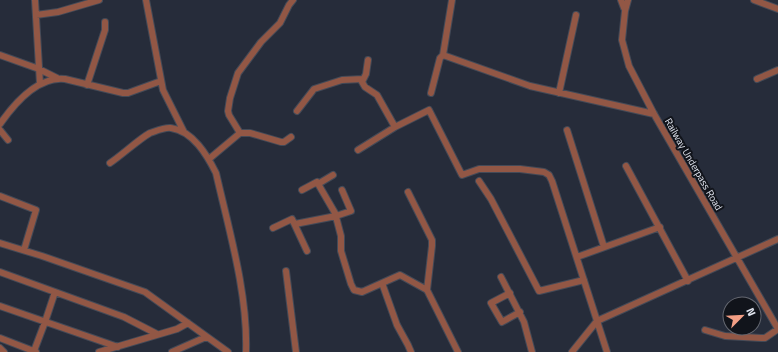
<svg xmlns="http://www.w3.org/2000/svg" width="778" height="352" viewBox="0 0 778 352" font-family="'Titillium Web',sans-serif">
	<style>
		.lines { fill: none; stroke-linecap: round; stroke-linejoin: round }
		.minor-casing { stroke: #444a57; stroke-width: 8 }
		.minor { stroke: #925745; stroke-width: 6 }
		.labels { text-anchor: middle; stroke-width: 4; stroke-linejoin: round; paint-order: stroke }
		.street-label { font-size: 10px; fill: #e3e7f1; stroke: #11141b }
	</style>
	<rect width="100%" height="100%" fill="#262c3a"/>
	<g class="lines">
		<g class="minor-casing">
			<path id="minor" d="M 35,0 L 40,84
				M 146,0 L 163,90 L 184,132
				M 621,0 L 624,8 L 625,9
				M 628,0 L 625,11 L 622,40 L 629,66 L 654,114 L 778,329
				M 754,0 L 778,9
				M 36,15 L 58,12 L 99,0
				M 0,55 L 39,69 L 57,78
				M 443,55 L 530,86 L 654,114
				M 368,60 L 366,74 L 362,82 L 365,87 L 377,95 L 395,127
				M 757,79 L 778,70
				M 87,85 L 105,30 L 105,22
				M 431,93 L 440,58 L 443,55 L 452,0
				M 559,93 L 576,15
				M 297,111 L 314,89 L 342,80 L 363,79
				M 0,124 C 14,104 38,76 65,79 L 123,93 L 128,93 L 161,81
				M 0,130 L 8,140
				M 567,130 L 604,247
				M 240,133 L 229,115 L 228,111 L 230,98 L 238,73 L 261,42 L 280,23 L 289,5 L 293,0
				M 358,150 L 395,127 L 429,110 L 462,175 L 479,169 L 520,169 L 544,172 L 549,175 L 552,181 L 607,352
				M 209,159 L 240,133 L 250,133 L 281,142 L 284,142 L 291,137
				M 110,163 C 122,155 139,139 150,133 C 156,131 165,127 171,128 C 193,131 207,155 216,173 C 229,230 248,294 246,352
				M 626,166 L 688,281
				M 479,181 L 491,199 L 539,291 L 584,280
				M 318,184 L 333,175
				M 302,190 L 317,182 L 335,213 L 341,236 L 341,251 L 351,284 L 354,290 L 362,292 L 400,275 L 427,290 L 458,352
				M 408,192 L 432,240 L 432,246 L 427,290
				M 0,196 L 36,210 L 24,250
				M 295,224 L 336,216 L 351,211 L 342,190
				M 273,228 L 292,219 L 307,251
				M 0,243 L 42,256 L 145,292 L 228,352
				M 577,257 L 660,227
				M 286,271 L 296,352
				M 0,272 L 124,317 L 157,334
				M 501,277 L 524,322 L 532,352
				M 382,283 L 397,325 L 408,345 L 411,352
				M 510,293 L 491,303 L 502,322 L 520,312
				M 0,306 L 118,347
				M 705,330 L 725,336 L 761,338 L 765,338 L 778,329
				M 0,338 L 36,352
				M 0,348 L 4,352
				M 34,351 L 45,322 L 55,292
				M 99,352 L 177,329 L 188,323
				M 172,352 L 206,337
				M 572,352 L 597,321 L 778,239"/>
		</g>
		<use href="#minor" class="minor"/>
	</g>
	<g class="labels">
		<g class="street-label">
			<text transform="translate(694 164) rotate(60)" y="4">Railway Underpass Road</text>
		</g>
	</g>
	<g transform="translate(742 316) rotate(66)"><circle r="19" fill="#11141b" stroke="#656871"/>
	<path d="M0-3L7 15L0 10L-7 15Z" fill="#f39f85"/>
	<text y="-6" font-size="11" font-weight="bold" text-anchor="middle" fill="#e3e7f1">N</text>
	</g>
</svg>
